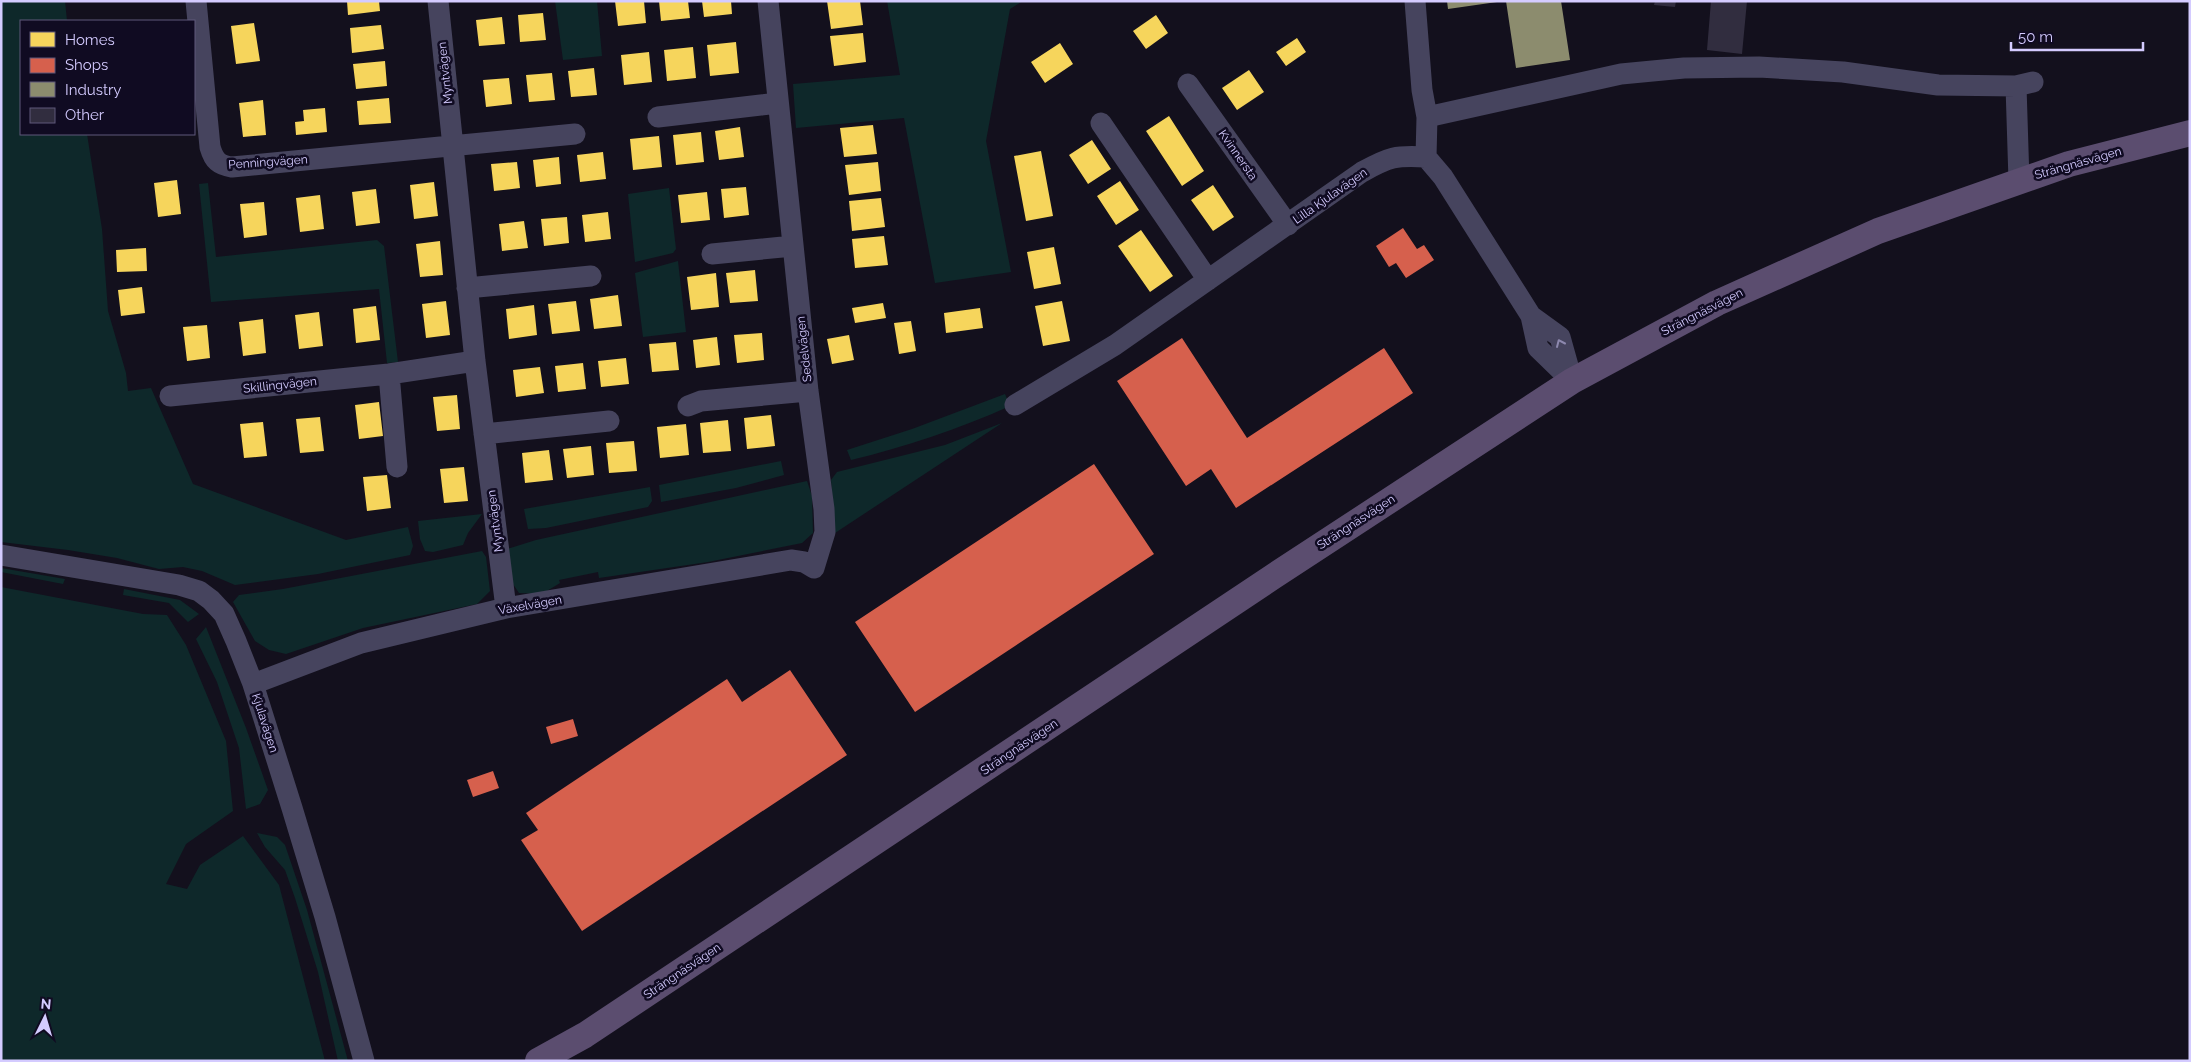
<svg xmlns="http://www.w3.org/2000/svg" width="2191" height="1062" viewBox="0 0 2191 1062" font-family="Raleway,sans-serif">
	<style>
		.green { fill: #0e282a }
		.homes { fill: #f6d55c }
		.shops { fill: #d6604d }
		.industry { fill: #8c8c6e }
		.building { fill: #312d3f }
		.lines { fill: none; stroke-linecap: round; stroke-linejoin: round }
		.minor { stroke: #46445e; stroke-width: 21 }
		.major { stroke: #5b4d6f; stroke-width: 26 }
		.oneway { stroke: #8d88ae }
		.labels { text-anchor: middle; stroke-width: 5; stroke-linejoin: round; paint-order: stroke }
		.street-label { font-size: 12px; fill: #d4cbff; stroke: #100b22 }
	</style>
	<rect width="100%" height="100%" fill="#13101d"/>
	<path class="green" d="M 1,1 L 65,1 L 67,21 L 21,21 L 21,134 L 87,134 L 102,229 L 108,311 L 126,373 L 128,391 L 151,388 L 193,484 L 346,540 L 408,527 L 413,546 L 410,555 L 318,574 L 235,585 L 202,571 L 183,567 L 159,569 L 117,558 L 68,550 L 1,542 Z
		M 555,1 L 597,1 L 602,56 L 563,60 Z
		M 887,1 L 1023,1 L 1010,9 L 986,141 L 1011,272 L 935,283 L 904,118 L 796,128 L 793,84 L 900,75 Z
		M 208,183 L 216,257 L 377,240 L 384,246 L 398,362 L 387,363 L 379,289 L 211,302 L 199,184 Z
		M 669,188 L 676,249 L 673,253 L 635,262 L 628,194 Z
		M 678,261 L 686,332 L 643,337 L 635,273 Z
		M 1005,394 L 1010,406 C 959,429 905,447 851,460 L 847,450 L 912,429 Z
		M 1002,423 L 835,533 L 831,480 L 837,472 L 945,445 Z
		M 781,461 L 784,475 L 736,488 L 661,502 L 659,485 Z
		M 807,481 L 812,496 L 813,533 L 802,543 L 708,562 L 599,578 L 598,572 L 559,580 L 560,583 L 542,594 L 519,593 L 509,578 L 507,549 L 536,540 Z
		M 650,487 L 652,501 L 648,507 L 546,528 L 528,529 L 524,509 Z
		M 482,514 L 468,533 L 463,545 L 433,552 L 425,551 L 420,539 L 418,521 Z
		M 482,551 L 486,557 L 490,591 L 477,604 L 363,628 L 286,654 L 269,650 L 255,641 L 233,602 L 239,595 L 283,589 Z
		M 1,568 L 65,579 L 63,584 L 1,572 Z
		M 1,587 L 143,614 L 167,615 L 186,645 L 226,741 L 233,811 L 186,844 L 166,884 L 187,889 L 200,865 L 243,836 L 279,885 L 325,1061 L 1,1061 Z
		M 124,589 L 180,600 L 199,614 L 188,622 L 169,603 L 123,595 Z
		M 206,627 L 246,728 L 268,790 L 260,804 L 246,809 L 239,748 L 217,682 L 196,639 Z
		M 257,833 L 277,837 L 285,845 L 307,910 L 348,1061 L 338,1061 L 318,972 L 295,898 L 285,870 L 265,847 Z"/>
	<path class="homes" d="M 347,1 L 379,1 L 380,11 L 348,15 Z
		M 615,1 L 644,1 L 646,23 L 618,26 Z
		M 659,1 L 688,1 L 690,18 L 661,21 Z
		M 702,1 L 731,1 L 732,14 L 704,17 Z
		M 827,1 L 860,1 L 863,25 L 831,29 Z
		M 543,13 L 546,40 L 520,42 L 518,15 Z
		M 1156,15 L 1168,33 L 1146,49 L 1133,31 Z
		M 502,17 L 505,44 L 479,46 L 476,20 Z
		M 254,23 L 260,61 L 236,64 L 231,26 Z
		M 381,25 L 384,49 L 352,53 L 350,28 Z
		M 863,33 L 866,62 L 834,66 L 830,36 Z
		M 1297,38 L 1306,52 L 1286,66 L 1276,52 Z
		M 736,42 L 739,73 L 710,76 L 707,45 Z
		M 1060,43 L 1073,64 L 1045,83 L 1031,62 Z
		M 693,47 L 696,78 L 667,81 L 664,50 Z
		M 649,52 L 652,82 L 624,85 L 621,55 Z
		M 385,61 L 387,86 L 356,89 L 353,64 Z
		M 594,68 L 597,95 L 571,97 L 568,71 Z
		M 1249,70 L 1264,92 L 1237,110 L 1222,88 Z
		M 552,73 L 555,100 L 529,102 L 526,75 Z
		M 509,78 L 512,104 L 486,107 L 483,80 Z
		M 389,98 L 391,123 L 359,125 L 357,101 Z
		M 263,100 L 266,135 L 243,137 L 239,103 Z
		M 325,108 L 327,132 L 296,135 L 295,122 L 304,121 L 303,110 Z
		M 1169,116 L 1204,171 L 1182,186 L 1146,131 Z
		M 873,125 L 877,154 L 844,157 L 840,128 Z
		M 740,127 L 744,157 L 719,160 L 715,131 Z
		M 701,132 L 704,162 L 676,165 L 673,135 Z
		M 659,136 L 662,167 L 633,170 L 630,139 Z
		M 1092,140 L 1111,169 L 1088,184 L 1069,155 Z
		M 1041,151 L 1053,216 L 1026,221 L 1014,156 Z
		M 603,152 L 606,179 L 580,182 L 577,155 Z
		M 559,157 L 561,184 L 536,187 L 533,160 Z
		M 517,162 L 520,188 L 494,191 L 491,164 Z
		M 878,162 L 881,191 L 849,195 L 845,165 Z
		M 177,180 L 181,214 L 158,217 L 154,183 Z
		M 1120,181 L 1139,210 L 1116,225 L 1097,196 Z
		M 434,182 L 438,216 L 414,219 L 410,185 Z
		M 1213,185 L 1234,217 L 1213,231 L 1191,200 Z
		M 746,187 L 749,215 L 724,218 L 721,189 Z
		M 376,189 L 380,223 L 356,226 L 352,192 Z
		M 707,192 L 710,220 L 681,223 L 678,195 Z
		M 320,195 L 324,229 L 300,232 L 296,198 Z
		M 881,198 L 885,227 L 852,231 L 849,201 Z
		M 264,202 L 267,235 L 244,238 L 240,204 Z
		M 608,212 L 611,239 L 585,242 L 582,215 Z
		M 567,217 L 569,243 L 544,246 L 541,219 Z
		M 524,221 L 528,248 L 502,251 L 499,224 Z
		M 1141,230 L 1173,276 L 1150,292 L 1118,246 Z
		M 884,236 L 888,265 L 855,268 L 852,239 Z
		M 440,241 L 443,275 L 420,277 L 416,244 Z
		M 1054,247 L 1061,284 L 1034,289 L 1027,252 Z
		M 146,248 L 147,271 L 117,272 L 116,250 Z
		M 755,270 L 758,301 L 730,303 L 726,273 Z
		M 716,273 L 719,307 L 691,310 L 687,277 Z
		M 142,287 L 145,313 L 121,316 L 118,290 Z
		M 618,295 L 622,326 L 594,329 L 590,299 Z
		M 446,301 L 450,335 L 426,338 L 422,304 Z
		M 576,301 L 580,331 L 552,334 L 548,304 Z
		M 1062,301 L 1070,341 L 1043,346 L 1035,306 Z
		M 883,303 L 886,318 L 855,323 L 852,308 Z
		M 534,305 L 537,335 L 509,339 L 506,309 Z
		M 376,306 L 380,340 L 356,343 L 353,309 Z
		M 980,308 L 983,328 L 946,333 L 944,313 Z
		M 319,312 L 323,346 L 299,349 L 295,315 Z
		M 263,319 L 266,353 L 243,356 L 239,322 Z
		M 911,321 L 916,351 L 899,354 L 894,323 Z
		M 207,325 L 210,358 L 187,361 L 183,327 Z
		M 762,333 L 764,360 L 737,363 L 734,335 Z
		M 849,335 L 854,360 L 832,364 L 827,339 Z
		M 717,337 L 720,365 L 696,368 L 693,340 Z
		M 676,342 L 679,370 L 652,372 L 649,344 Z
		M 626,358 L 629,384 L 601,387 L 598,361 Z
		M 583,363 L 586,389 L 558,392 L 555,366 Z
		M 540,367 L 544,393 L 516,397 L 513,370 Z
		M 457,395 L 460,429 L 437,431 L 433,397 Z
		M 379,402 L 383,436 L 359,439 L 355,405 Z
		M 771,415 L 775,446 L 747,449 L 744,418 Z
		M 320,417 L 324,451 L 300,453 L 296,419 Z
		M 728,420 L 731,451 L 703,453 L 700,423 Z
		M 263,422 L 267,456 L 244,458 L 240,424 Z
		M 686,424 L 689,455 L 660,458 L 657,427 Z
		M 634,441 L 637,471 L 609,473 L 606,443 Z
		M 591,446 L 594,475 L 567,478 L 563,449 Z
		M 549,450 L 553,480 L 525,483 L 522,453 Z
		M 464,467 L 468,501 L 444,503 L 440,469 Z
		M 387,475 L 391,508 L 367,511 L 363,477 Z"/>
	<path class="shops" d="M 1403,228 L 1417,249 L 1424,245 L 1434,260 L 1406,278 L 1396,263 L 1389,267 L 1376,246 Z
		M 1182,338 L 1247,438 L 1384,348 L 1413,393 L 1236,508 L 1211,469 L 1186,486 L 1117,381 Z
		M 1094,464 L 1154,554 L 915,712 L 855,622 Z
		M 790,670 L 847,755 L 582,931 L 521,840 L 538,830 L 526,813 L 727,679 L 742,702 Z
		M 573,719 L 578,736 L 551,744 L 546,727 Z
		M 493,771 L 499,788 L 473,797 L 467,780 Z"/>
	<path class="industry" d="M 1447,1 L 1497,1 L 1497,2 L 1448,9 Z
		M 1506,1 L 1561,1 L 1570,60 L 1516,68 Z"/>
	<path class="building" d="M 1655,1 L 1676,1 L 1675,7 L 1654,5 Z
		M 1711,1 L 1747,1 L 1742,54 L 1707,50 Z"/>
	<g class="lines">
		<path class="minor" d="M 196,1 L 210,147 C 214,161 219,165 232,167 L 575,134
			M 438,1 L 475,361 L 506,608
			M 1415,1 L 1422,90 L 1427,117 L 1426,157
			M 1188,84 L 1288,225
			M 2016,86 L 2019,181
			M 658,117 L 778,103
			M 1427,117 L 1621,74 L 1684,68 L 1759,67 L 1843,72 L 1938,85 L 2016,86 L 2033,82
			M 1101,123 L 1208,280
			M 712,254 L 793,246
			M 467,288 L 591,276
			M 1531,316 L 1560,337 L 1572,380
			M 389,374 L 397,467
			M 170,396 L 389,374 L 475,361
			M 1015,405 L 1115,345 L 1362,172 C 1389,157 1396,155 1426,157 L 1443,177 L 1531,316 L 1538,348 L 1572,381
			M 688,406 L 701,401 L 808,391
			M 484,434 L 609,421
			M 1,555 L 179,585 L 199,591 L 211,600 L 224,614 L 236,641 L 253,684 L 292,808 L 325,917 L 364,1061
			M 253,684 L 361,643 L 506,608 L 791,560 L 804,562 L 814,568 L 825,532 L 824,509 L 808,391 L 768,1"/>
		<path class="major" d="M 538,1061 L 585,1035 L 1274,576 L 1572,381 L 1717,303 L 1878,231 L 2069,164 L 2190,133"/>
	</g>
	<defs><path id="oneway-chevron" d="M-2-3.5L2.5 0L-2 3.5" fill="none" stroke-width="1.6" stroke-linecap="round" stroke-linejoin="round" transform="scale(1.25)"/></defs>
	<use class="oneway" href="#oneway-chevron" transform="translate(1560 343) rotate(-114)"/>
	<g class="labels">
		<g class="street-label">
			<text transform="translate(445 73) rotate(-96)" y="4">Myntvägen</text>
			<text transform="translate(1238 155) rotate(55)" y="4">Kvinnersta</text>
			<text transform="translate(268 162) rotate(-4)" y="4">Penningvägen</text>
			<text transform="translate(2078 163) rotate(-16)" y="4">Strängnäsvägen</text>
			<text transform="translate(1330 196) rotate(-35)" y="4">Lilla Kjulavägen</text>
			<text transform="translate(1702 312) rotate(-27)" y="4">Strängnäsvägen</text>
			<text transform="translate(804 349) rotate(-96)" y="4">Sedelvägen</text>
			<text transform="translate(280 385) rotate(-6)" y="4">Skillingvägen</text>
			<text transform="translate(495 521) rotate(-97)" y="4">Myntvägen</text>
			<text transform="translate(1356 522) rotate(-33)" y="4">Strängnäsvägen</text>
			<text transform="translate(530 605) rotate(-10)" y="4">Växelvägen</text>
			<text transform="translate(265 723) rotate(72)" y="4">Kjulavägen</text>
			<text transform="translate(1019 747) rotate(-34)" y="4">Strängnäsvägen</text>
			<text transform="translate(682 971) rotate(-34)" y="4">Strängnäsvägen</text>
		</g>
	</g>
	<rect width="2191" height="1062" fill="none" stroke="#d4cbff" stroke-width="5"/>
	<rect x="20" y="20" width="175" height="115" fill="#100b22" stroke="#5e587a"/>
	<rect x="30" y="32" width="25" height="15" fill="#f6d55c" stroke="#5e587a"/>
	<text x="65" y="45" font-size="15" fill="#d4cbff">Homes</text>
	<rect x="30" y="58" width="25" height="15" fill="#d6604d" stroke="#5e587a"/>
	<text x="65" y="70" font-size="15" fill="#d4cbff">Shops</text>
	<rect x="30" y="82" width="25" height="15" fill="#8c8c6e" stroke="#5e587a"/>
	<text x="65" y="95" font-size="15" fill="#d4cbff">Industry</text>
	<rect x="30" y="108" width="25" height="15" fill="#312d3f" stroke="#5e587a"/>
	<text x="65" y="120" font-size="15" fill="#d4cbff">Other</text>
	<g transform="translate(45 1017) rotate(5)" stroke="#100b22" stroke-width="4" paint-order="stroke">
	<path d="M0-4L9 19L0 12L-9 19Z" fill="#d4cbff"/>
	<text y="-8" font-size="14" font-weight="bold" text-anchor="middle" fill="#d4cbff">N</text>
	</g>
	<path d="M2011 42v8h132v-8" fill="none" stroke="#d4cbff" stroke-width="2.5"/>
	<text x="2018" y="42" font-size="15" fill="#d4cbff" stroke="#100b22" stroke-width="4" paint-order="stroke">50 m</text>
</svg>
